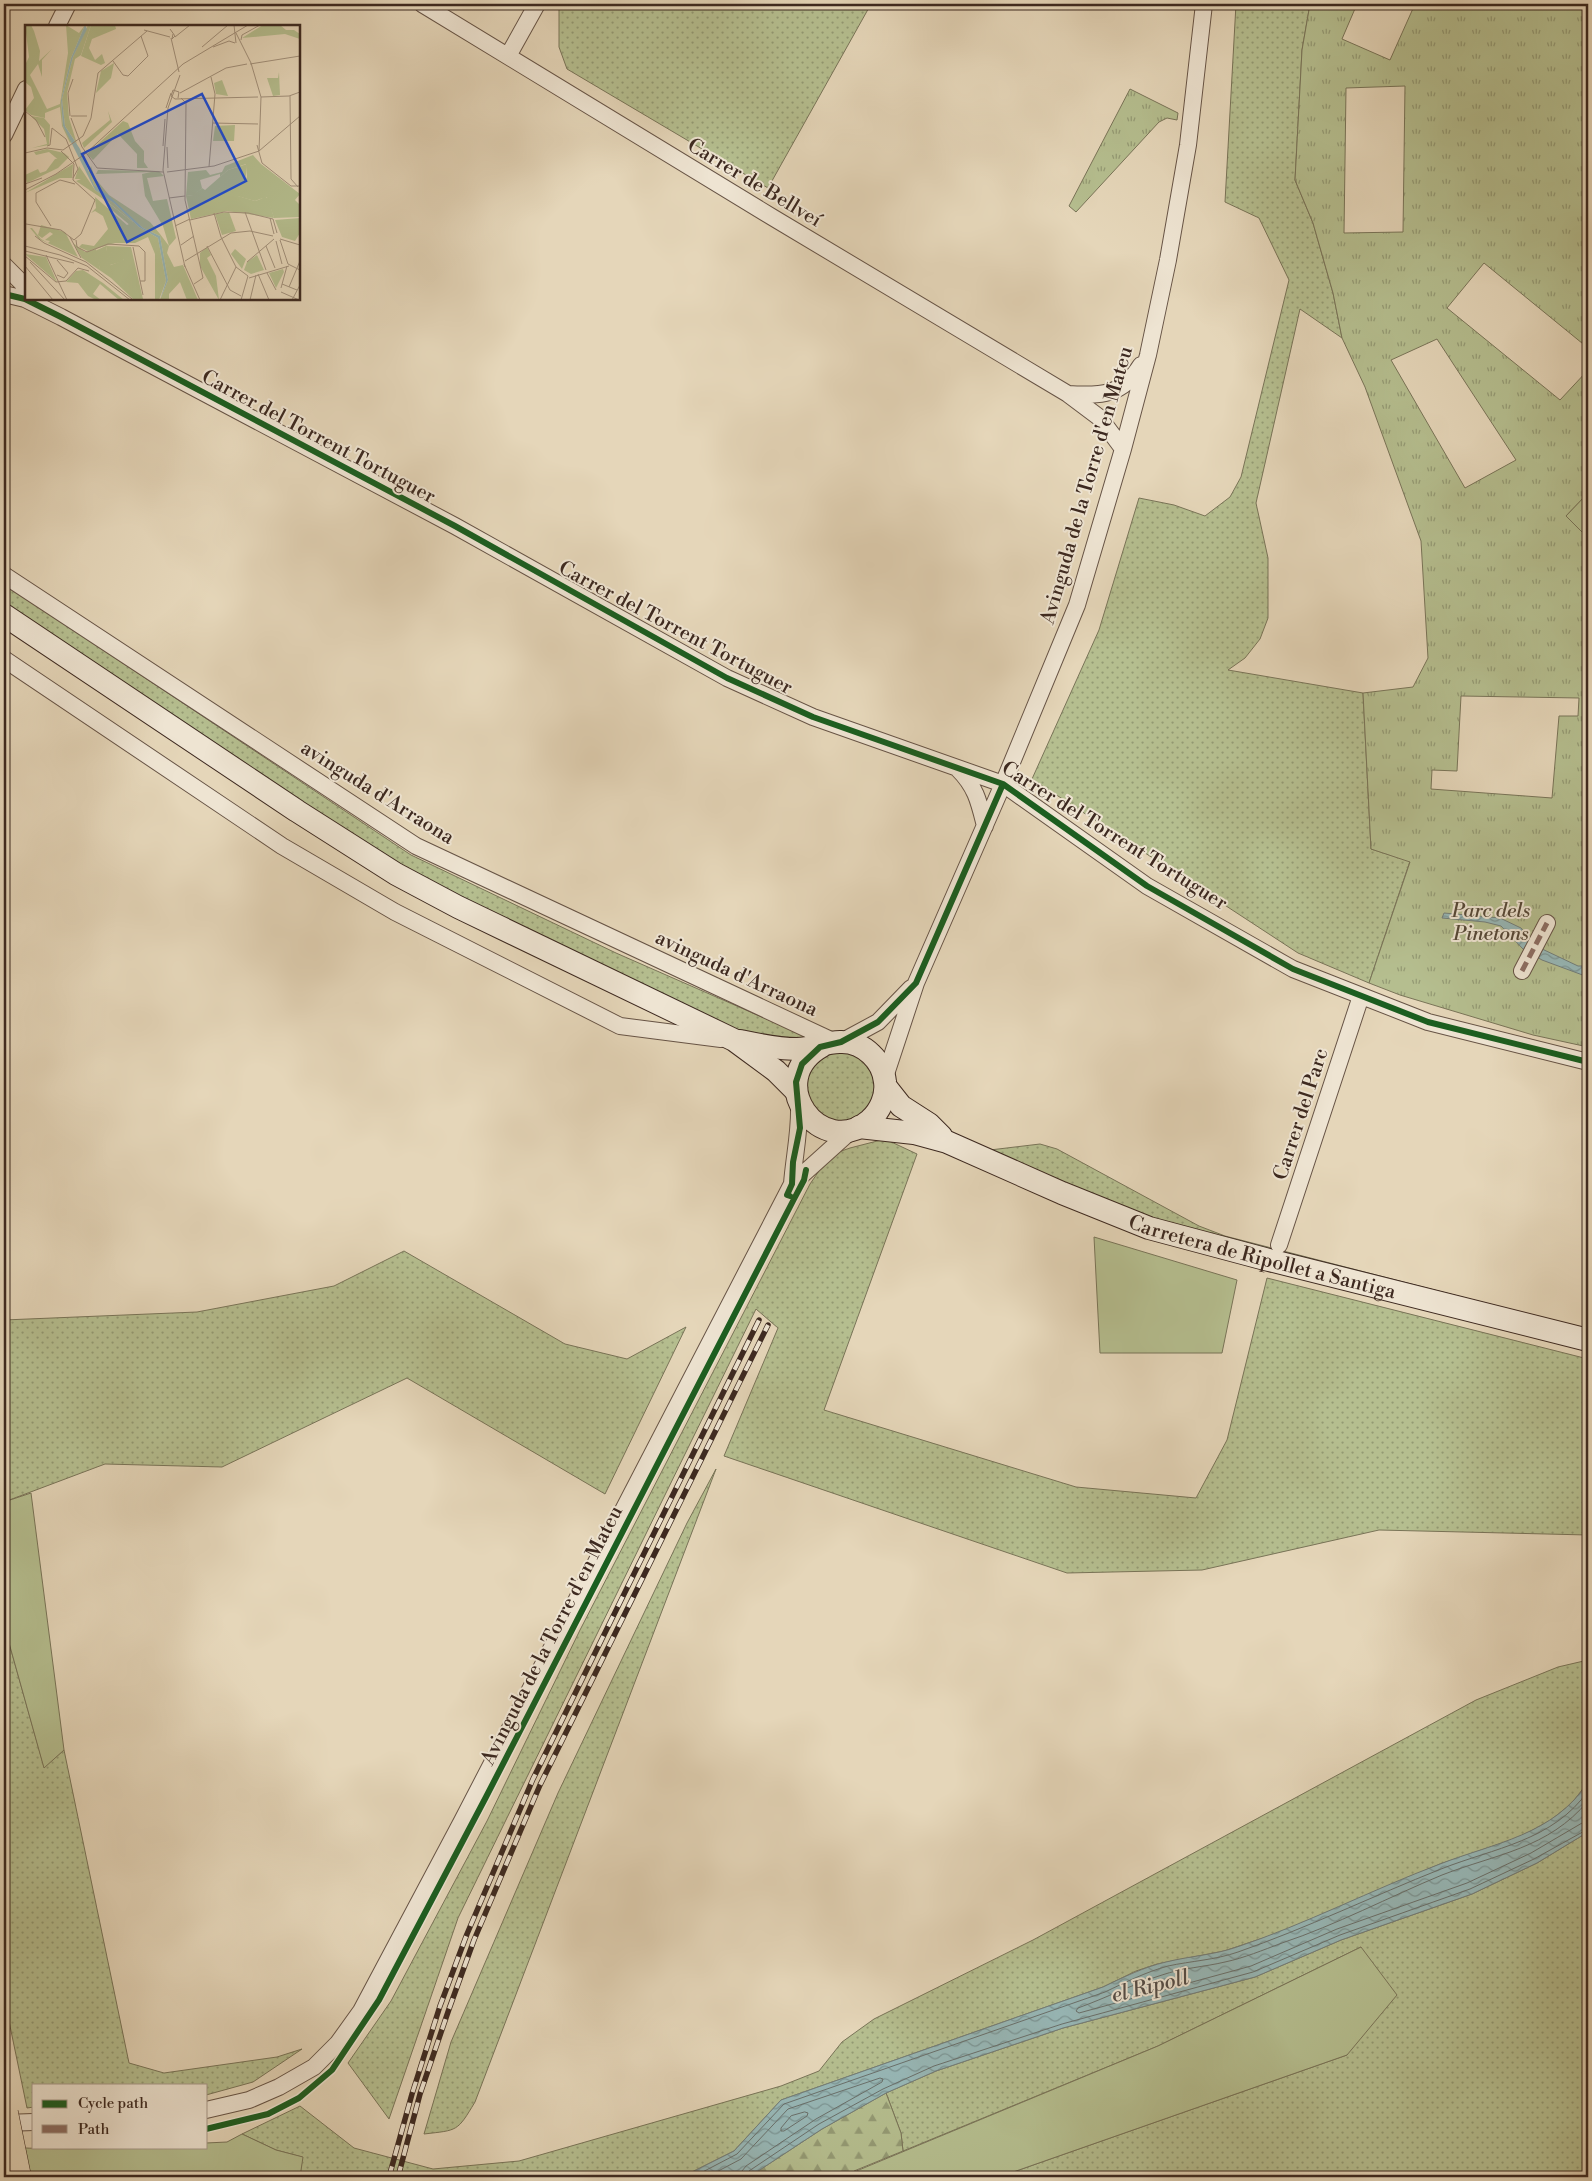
<svg xmlns="http://www.w3.org/2000/svg" width="1592" height="2181" viewBox="0 0 1592 2181" font-family="'Libre Bodoni',serif">
	<style>
		.grass { fill: url(#grass-dots); stroke: #797458 }
		.forest { fill: url(#forest-firs); stroke: #797458 }
		.park { fill: url(#park-tufts); stroke: #797458; fill-rule: evenodd }
		.garden { fill: #b5be8f; stroke: #797458 }
		.water { fill: url(#water-waves); stroke: #737e7a }
		.lines { fill: none; stroke-linecap: round; stroke-linejoin: round }
		.shore { stroke: #6a706b; stroke-width: 1 }
		.street-casing { stroke: #675446; stroke-width: 18 }
		.secondary-casing { stroke: #3d2920; stroke-width: 24 }
		.street { stroke: #eee4d2; stroke-width: 16 }
		.secondary { stroke: #eee4d2; stroke-width: 22 }
		.rail-casing { stroke: #3d2920; stroke-width: 5.5 }
		.rail { stroke: #eee4d2; stroke-width: 4; stroke-dasharray: 11; stroke-linecap: butt }
		.highway-bridge-casing { stroke: #3d2920; stroke-width: 29; stroke-linecap: butt }
		.highway-bridge { stroke: #e5d6b9; stroke-width: 28 }
		.quiet { stroke: #8d6e63; stroke-width: 5; stroke-dasharray: 10 5; stroke-linecap: butt }
		.cycleway-casing { stroke: #eee4d2; stroke-width: 9 }
		.cycleway { stroke: #1b5e20; stroke-width: 6 }
		.labels { text-anchor: middle; stroke-width: 4; stroke-linejoin: round; paint-order: stroke }
		.street-label { font-size: 20px; fill: #3d2920; stroke: #eee4d2 }
		.park-label { font-size: 20px; font-style: italic; fill: #554736; stroke: #eee4d2 }
		.water-label { font-size: 21px; font-style: italic; fill: #544c46; stroke: #eee4d2 }
		.inset-road { fill: none; stroke: #a2917c; stroke-width: 1 }
		.view { fill: #1d4ed8; fill-opacity: 0.15; stroke: #1d4ed8; stroke-width: 2.5 }
		.inset-edge { fill: none; stroke: #3d2920; stroke-width: 2.5 }
	</style>
	<defs>
		<pattern id="grass-dots" width="8" height="8" patternUnits="userSpaceOnUse" patternTransform="scale(1.25)"><rect width="8" height="8" fill="#b5be8f"/><path d="M2 2h.1M6 6h.1" fill="none" stroke="#949a74" stroke-width="1.8" stroke-linecap="round"/></pattern>
		<pattern id="forest-firs" width="22" height="20" patternUnits="userSpaceOnUse" patternTransform="scale(1.25)"><rect width="22" height="20" fill="#b5be8f"/><path d="M5 1l3.5 6h-7zM16 11l3.5 6h-7z" fill="#949a74"/></pattern>
		<pattern id="park-tufts" width="24" height="20" patternUnits="userSpaceOnUse" patternTransform="scale(1.25)"><rect width="24" height="20" fill="#b5be8f"/><path d="M3 7l-1-3M5 7V3M7 7l1-3M15 17l-1-3M17 17v-4M19 17l1-3" fill="none" stroke="#949a74"/></pattern>
		<pattern id="water-waves" width="16" height="10" patternUnits="userSpaceOnUse" patternTransform="scale(1.25)"><rect width="16" height="10" fill="#97b7b6"/><path d="M0 5q4-4 8 0t8 0" fill="none" stroke="#7c9594"/></pattern>
	</defs>
	<rect width="100%" height="100%" fill="#e5d6b9"/>
	<filter id="stains"><feTurbulence type="fractalNoise" baseFrequency=".004" numOctaves="4"/><feColorMatrix values="0 0 0 0 .2 0 0 0 0 .09 0 0 0 0 .02 0 0 0 .5 -.17"/></filter>
	<radialGradient id="worn" r=".72"><stop offset=".6" stop-color="#630" stop-opacity="0"/><stop offset="1" stop-color="#630" stop-opacity=".3"/></radialGradient>
	<path class="grass" d="M 561,4 L 871,4 L 768,188 L 567,69 L 559,47 L 559,8 Z
		M 1236,4 L 1310,4 L 1302,50 L 1295,180 L 1313,223 L 1333,293 L 1342,338 L 1300,309 L 1256,503 L 1268,558 L 1268,618 L 1260,639 L 1245,658 L 1228,670 L 1363,693 L 1371,849 L 1410,861 L 1369,983 L 1298,953 L 1032,779 L 1099,630 L 1139,498 L 1174,505 L 1205,516 L 1230,497 L 1241,477 L 1289,280 L 1259,218 L 1225,202 Z
		M 4,584 L 411,855 L 616,953 L 812,1039 L 754,1038 L 409,873 L 4,604 Z
		M 843,1051 L 856,1053 L 876,1069 L 878,1105 L 839,1128 L 810,1107 C 809,1100 806,1091 806,1083 C 807,1064 827,1054 843,1051 Z
		M 885,1139 L 917,1154 L 824,1410 L 1076,1487 L 1196,1498 L 1227,1440 L 1267,1278 L 1588,1359 L 1588,1535 L 1379,1530 L 1202,1570 L 1067,1573 L 724,1456 L 778,1328 L 756,1309 L 458,1918 L 389,2119 L 348,2063 L 391,2001 L 487,1821 L 580,1630 L 810,1184 L 830,1155 L 850,1148 Z
		M 1040,1144 L 1057,1149 L 1199,1226 L 1225,1236 L 1551,1320 L 1174,1225 L 1125,1208 L 990,1150 Z
		M 404,1251 L 565,1344 L 627,1359 L 686,1327 L 605,1494 L 407,1378 L 222,1467 L 105,1464 L 4,1502 L 4,1320 L 197,1312 L 334,1286 Z
		M 716,1469 L 475,2102 C 457,2132 458,2130 424,2134 L 451,2042 L 558,1793 L 687,1523 Z
		M 4,1625 L 44,1767 L 64,1750 L 129,2063 L 164,2073 L 277,2057 L 302,2049 L 253,2082 L 206,2095 L 206,2085 L 34,2085 L 34,2107 L 27,2108 L 4,1997 Z
		M 1588,1660 L 1588,1782 L 1572,1803 L 1551,1820 L 1520,1837 L 1440,1864 L 1278,1933 L 1224,1951 L 1157,1964 L 1136,1971 L 1103,1987 L 781,2100 L 734,2151 L 682,2177 L 300,2177 L 302,2157 L 276,2150 L 242,2134 L 300,2106 L 354,2148 L 433,2169 L 519,2161 L 781,2086 L 819,2071 L 842,2042 L 874,2019 L 1033,1940 L 1476,1700 L 1558,1667 Z
		M 1588,1832 L 1588,2177 L 999,2177 L 1347,2055 L 1361,1947 L 1158,2046 L 903,2151 L 901,2133 L 886,2093 L 936,2071 L 1063,2028 L 1255,1977 L 1341,1940 L 1472,1894 L 1537,1863 Z"/>
	<path class="forest" d="M 886,2093 L 901,2133 L 903,2151 L 854,2171 L 854,2177 L 749,2177 L 822,2129 Z"/>
	<path class="park" d="M 1310,4 L 1357,4 L 1342,39 L 1390,60 L 1415,4 L 1578,4 L 1588,18 L 1588,348 L 1484,263 L 1447,308 L 1560,400 L 1588,370 L 1588,493 L 1566,516 L 1588,538 L 1588,1047 L 1533,1035 L 1400,995 L 1369,983 L 1410,862 L 1371,849 L 1363,693 L 1413,687 L 1428,658 L 1421,541 L 1365,387 L 1342,338 L 1333,293 L 1313,223 L 1295,180 L 1302,50 ZM 1405,86 L 1403,232 L 1344,233 L 1346,88 ZM 1437,339 L 1516,460 L 1465,488 L 1391,360 ZM 1461,696 L 1579,698 L 1578,716 L 1559,716 L 1552,798 L 1431,789 L 1432,770 L 1457,771 Z
		M 1130,89 L 1178,113 L 1177,120 L 1167,118 L 1159,122 L 1076,212 L 1069,206 Z"/>
	<path class="garden" d="M 1588,493 L 1588,538 L 1566,516 Z
		M 1094,1237 L 1237,1280 L 1222,1353 L 1100,1353 Z
		M 31,1493 L 64,1750 L 44,1768 L 4,1625 L 4,1502 Z
		M 1361,1947 L 1397,1995 L 1347,2055 L 999,2177 L 854,2177 L 854,2172 L 1158,2046 Z
		M 242,2134 L 276,2150 L 303,2157 L 300,2177 L 4,2177 L 4,2147 C 71,2151 139,2147 206,2147 L 206,2143 L 227,2142 Z"/>
	<path class="water" d="M 1444,913 L 1500,918 L 1521,928 L 1540,948 L 1578,966 L 1588,966 L 1588,977 L 1542,960 L 1523,949 L 1501,926 L 1485,922 L 1442,918 Z
		M 1588,1782 L 1588,1832 L 1537,1863 L 1472,1894 L 1341,1940 L 1255,1977 L 1063,2028 L 936,2071 L 886,2093 L 822,2129 L 749,2177 L 682,2177 L 734,2151 L 781,2100 L 1103,1987 C 1124,1977 1144,1967 1166,1962 C 1190,1956 1214,1955 1237,1947 C 1306,1924 1371,1890 1440,1864 C 1494,1843 1554,1835 1588,1782 Z"/>
	<g class="lines">
		<path class="shore" d="M 1588,1801 C 1548,1849 1496,1854 1442,1875 C 1389,1897 1336,1925 1282,1943 C 1263,1950 1244,1958 1225,1962 C 1204,1967 1182,1968 1162,1975 C 1133,1984 1106,1998 1078,2008 L 1076,2011 L 1079,2013 L 1251,1966 L 1337,1929 L 1467,1883 L 1531,1853 L 1582,1823 L 1588,1822
			M 805,2112 L 808,2113 L 807,2116 L 784,2131 L 781,2131 L 781,2128 L 791,2116 Z
			M 693,2177 L 737,2154 L 784,2104 L 1105,1992 C 1126,1982 1146,1972 1168,1966 C 1191,1961 1215,1960 1238,1952 C 1307,1928 1373,1896 1441,1869 C 1494,1848 1553,1841 1588,1791
			M 707,2177 L 741,2159 L 788,2109 L 880,2078 L 883,2079 L 882,2082 L 816,2119 L 746,2166 L 742,2171 L 741,2177
			M 747,2177 L 749,2171 L 819,2124 L 883,2089 L 934,2066 L 1062,2024 L 1253,1972 L 1340,1935 L 1470,1889 L 1534,1859 L 1588,1829"/>
		<g class="street-casing">
			<path id="street" d="M 422,4 L 772,217 L 1068,394 L 1100,418 L 1123,449
				M 57,26 L 68,4
				M 508,56 L 537,4
				M 4,135 L 26,89
				M 4,265 L 26,287
				M 4,294 L 25,299 L 61,317 L 455,526 L 727,678 L 813,717 L 1003,784 L 1147,886 L 1293,969 L 1428,1022 L 1588,1062
				M 1068,394 C 1101,396 1122,396 1141,365
				M 4,575 L 416,846 L 835,1042
				M 4,659 L 282,846 L 395,912 L 620,1026 L 721,1039
				M 958,769 C 976,787 979,802 985,826
				M 1522,971 L 1547,923
				M 841,1042 L 878,1022 L 911,988
				M 885,1077 L 916,983 L 1003,784 L 1077,605 L 1123,449 L 1148,355 L 1168,260 L 1188,145 L 1204,4
				M 792,1184 C 794,1157 800,1132 799,1105
				M 1279,1245 L 1361,996
				M 206,2110 L 249,2100 L 279,2087 L 314,2067 L 338,2043 L 361,2011 L 462,1821 L 792,1184 L 853,1129
				M 4,2123 L 34,2122"/>
		</g>
		<g class="secondary-casing">
			<g id="secondary">
				<path d="M 4,615 L 297,811 L 396,874 L 458,907 L 734,1040 L 776,1071 L 796,1091"/>
				<path d="M 740,1041 C 759,1045 777,1049 797,1049 C 812,1049 827,1041 842,1042 C 864,1042 883,1061 885,1082 C 887,1096 880,1111 870,1120 C 821,1162 761,1080 822,1046"/>
				<path d="M 886,1087 L 901,1106 L 929,1124 L 941,1136"/>
				<path id="s1" d="M 859,1127 L 914,1133 L 947,1142 L 1062,1193 L 1149,1228 L 1265,1259 L 1588,1340"/>
			</g>
		</g>
		<use href="#street" class="street"/>
		<use href="#secondary" class="secondary"/>
		<g class="rail-casing">
			<path id="rail" d="M 389,2177 L 412,2094 L 440,2006 L 467,1934 L 533,1779 L 759,1320
				M 398,2177 L 420,2094 L 449,2009 L 474,1940 L 540,1785 L 768,1325"/>
		</g>
		<use href="#rail" class="rail"/>
		<g class="highway-bridge-casing">
			<path id="highway-bridge" d="M 4,2113 L 17,2177"/>
		</g>
		<use href="#highway-bridge" class="highway-bridge"/>
		<path class="quiet" d="M 1522,971 L 1547,923"/>
		<g class="cycleway-casing">
			<path id="cycleway" d="M 4,294 L 25,299 L 61,317 L 455,526 L 727,678 L 813,717 L 1003,784 L 1147,886 L 1293,969 L 1428,1022 L 1588,1062
				M 790,1196 L 787,1195 L 792,1184 L 793,1162 L 800,1128 L 796,1082 L 802,1064 L 820,1047 L 841,1042 L 878,1022 L 916,983 L 1003,784
				M 206,2129 L 268,2114 L 299,2098 L 332,2070 L 379,2000 L 486,1797 L 794,1199 L 804,1180 L 806,1170"/>
		</g>
		<use href="#cycleway" class="cycleway"/>
	</g>
	<g class="labels">
		<g class="street-label">
			<text transform="translate(755 182) rotate(31)" y="7">Carrer de Bellveí</text>
			<text transform="translate(319 436) rotate(28)" y="7">Carrer del Torrent Tortuguer</text>
			<text transform="translate(1086 485) rotate(-74)" y="7">Avinguda de la Torre d'en Mateu</text>
			<text transform="translate(676 627) rotate(28)" y="7">Carrer del Torrent Tortuguer</text>
			<text transform="translate(378 792) rotate(32)" y="7">avinguda d'Arraona</text>
			<text transform="translate(1115 835) rotate(32)" y="7">Carrer del Torrent Tortuguer</text>
			<text transform="translate(737 973) rotate(25)" y="7">avinguda d'Arraona</text>
			<text transform="translate(1300 1114) rotate(-72)" y="7">Carrer del Parc</text>
			<text dy="7" stroke="none"><textPath href="#s1" startOffset="426">Carretera de Ripollet a Santiga</textPath></text>
			<text transform="translate(551 1635) rotate(-63)" y="7">Avinguda de la Torre d'en Mateu</text>
		</g>
		<g class="park-label">
			<text x="1491" y="917">Parc dels<tspan x="1491" dy="23">Pinetons</tspan></text>
		</g>
		<g class="water-label">
			<text transform="translate(1150 1986) rotate(-14)" y="7">el Ripoll</text>
		</g>
	</g>
	<g transform="translate(25 25)">
		<rect width="275" height="275" fill="#e5d6b9"/>
		<path d="M 0,0 L 6,0 L 9,6 L 15,26 L 14,36 L 27,24 L 17,35 L 17,52 L 13,39 L 5,50 L 22,84 L 35,79 L 43,28 L 41,0 L 54,8 L 60,0 L 46,33 L 36,75 L 38,101 L 47,116 L 45,118 L 37,101 L 35,82 L 20,88 L 20,93 L 6,90 L 0,85 L 9,73 L 6,62 L 0,57 L 0,40 L 4,32 ZM 63,0 L 66,0 L 56,30 L 50,34 L 42,68 L 44,93 L 52,119 L 40,101 L 37,74 L 48,32 ZM 238,0 L 255,0 L 261,5 L 269,5 L 275,9 L 275,14 L 260,9 L 217,13 ZM 89,38 L 86,53 L 71,68 L 76,46 ZM 254,47 L 255,70 L 248,71 L 242,53 L 253,53 ZM 197,55 L 203,71 L 191,69 L 189,58 ZM 83,86 L 87,97 L 59,123 L 57,118 L 85,95 ZM 6,91 L 19,93 L 25,100 L 24,120 L 7,123 L 22,119 L 19,104 ZM 98,96 L 103,98 L 110,116 L 119,126 L 119,137 L 123,143 L 112,143 L 112,129 L 93,109 L 68,135 L 62,129 ZM 210,100 L 209,116 L 188,116 L 190,101 ZM 228,130 L 236,139 L 275,169 L 270,175 L 274,179 L 275,192 L 249,193 L 242,172 L 232,180 L 211,173 L 206,176 L 211,172 L 230,177 L 238,173 L 230,176 L 212,171 L 222,152 L 221,139 L 203,145 L 195,152 L 195,149 L 175,155 L 177,163 L 169,170 L 161,171 L 163,147 L 181,145 L 185,150 L 197,147 L 200,141 ZM 44,132 L 33,143 L 2,158 L 0,150 L 13,144 L 15,148 L 21,146 L 30,134 ZM 48,139 L 47,153 L 35,153 L 0,168 ZM 66,141 L 70,153 L 84,170 L 125,197 L 135,209 L 144,221 L 142,228 L 149,242 L 158,240 L 173,275 L 162,275 L 155,257 L 144,269 L 144,275 L 135,275 L 143,255 L 135,211 L 118,203 L 69,160 L 63,147 ZM 73,145 L 134,146 L 139,151 L 122,153 L 128,176 L 142,174 L 151,213 L 146,219 L 144,221 L 138,201 L 120,171 L 117,149 L 126,147 L 71,149 ZM 70,172 L 102,200 L 108,197 L 84,178 L 87,176 L 114,202 L 133,213 L 141,256 L 134,275 L 130,274 L 130,229 L 123,212 L 110,218 L 90,218 L 63,226 L 54,222 L 57,219 L 69,221 L 83,204 L 78,191 L 70,186 L 66,188 L 71,183 ZM 204,187 L 211,206 L 197,210 L 190,189 ZM 275,193 L 275,208 L 270,216 L 257,212 L 250,195 ZM 16,200 L 40,207 L 53,232 L 14,214 L 5,203 L 7,203 L 16,214 L 23,218 L 25,216 L 20,215 L 28,209 L 25,207 L 17,213 L 13,210 ZM 48,218 L 60,227 L 71,224 L 75,244 L 99,235 L 82,226 L 81,221 L 106,222 L 118,274 L 128,275 L 109,275 L 86,253 L 57,233 ZM 0,229 L 21,232 L 32,257 ZM 232,230 L 239,245 L 226,249 L 219,245 L 222,237 ZM 258,244 L 259,247 L 251,263 L 244,248 ZM 58,245 L 78,258 L 99,275 L 94,275 L 75,259 L 68,269 L 76,275 L 71,275 L 63,271 L 53,258 L 41,257 L 51,246 Z" fill="#b5be8f"/>
		<path d="M 66,0 L 90,0 L 91,4 L 67,14 L 64,23 L 70,35 L 77,29 L 80,38 L 76,40 L 56,31 ZM 54,141 L 70,165 L 87,176 L 84,178 L 51,156 L 56,154 L 50,154 Z" fill="#b5be8f"/>
		<path d="M 22,124 L 39,128 L 44,132 L 36,137 L 24,127 L 11,130 L 9,127 ZM 222,139 L 220,159 L 223,163 L 213,171 L 230,176 L 243,172 L 249,193 L 202,186 L 166,194 L 161,171 L 168,170 L 177,163 L 180,165 L 203,145 ZM 182,222 L 186,230 L 182,233 L 191,251 L 194,275 L 175,241 L 175,228 ZM 210,224 L 221,234 L 217,244 L 206,229 Z" fill="#b5be8f"/>
		<path d="M 81,176 L 108,197 L 106,201 L 82,181 ZM 81,221 L 82,226 L 94,223 L 99,236 L 85,240 L 88,251 L 85,251 L 75,244 L 70,226 Z" fill="#b5be8f"/>
		<path d="M 60,0 L 62,4 L 48,32 L 37,74 L 40,101 L 55,124 L 69,160 L 83,170 L 118,203 L 135,211 L 143,255 L 135,275 L 141,256 L 133,213 L 114,202 L 89,178 L 70,165 L 38,101 L 36,75 L 46,33 Z" fill="#97b7b6"/>
		<path class="inset-road" d="M 209,0 L 211,18M 145,4 L 150,11 L 147,14 L 148,9M 119,5 L 145,12M 150,12 L 165,0M 146,13 L 154,47M 216,15 L 217,10 L 235,0M 177,22 L 203,0M 188,22 L 204,16 L 210,18M 88,36 L 98,50 L 103,51 L 123,31 L 116,11M 225,39 L 275,31M 155,50 L 143,83 L 138,145 L 160,242M 155,68 L 201,43 L 222,39M 265,71 L 266,154 L 273,162M 236,72 L 264,71 L 275,67M 153,73 L 154,67 L 148,65 L 146,71 L 150,74 L 233,72M 156,73 L 161,78 L 160,175 L 178,253 L 169,259M 141,83 L 146,68M 0,86 L 11,95 L 20,112M 45,91 L 43,68 L 48,54M 46,91 L 62,91M 46,93 L 57,122 L 72,143 L 138,147M 188,98 L 233,99M 232,120 L 237,138 L 266,161 L 275,161M 22,121 L 25,120 L 27,103 L 41,114 L 53,144 L 48,153M 138,121 L 140,94M 142,122 L 143,143M 234,126 L 275,91M 0,128 L 22,123 L 38,125 L 58,111 L 66,93 L 73,48 L 122,6M 184,142 L 190,69 L 186,52M 142,147 L 189,141 L 234,126 L 236,72 L 226,38 L 211,8M 0,159 L 17,153M 0,165 L 31,149 L 60,129 L 158,39 L 223,0M 144,173 L 160,171M 220,187 L 241,245M 189,188 L 196,212 L 211,242 L 223,251M 245,193 L 249,209M 165,195 L 199,187 L 223,188 L 248,194 L 252,208M 1,199 L 36,205 L 49,215 L 56,209 L 70,175 L 48,155 L 49,139 L 36,126M 26,201 L 11,177 L 11,168 L 35,155 L 50,159M 150,201 L 165,194M 10,211 L 19,218 L 61,237 L 107,274M 45,212 L 56,233M 255,214 L 275,220M 51,215 L 52,222 L 62,227 L 83,219 L 114,221 L 120,227 L 120,256 L 115,256M 255,215 L 263,239 L 275,245M 251,216 L 257,239M 156,220 L 169,211M 0,221 L 35,230 L 62,241 L 105,275M 182,221 L 205,265 L 216,271M 241,221 L 250,243M 108,222 L 118,270M 0,226 L 49,238M 21,230 L 42,275M 0,231 L 31,257 L 41,256 L 53,243 L 64,246M 32,235 L 43,248 L 39,253 L 32,250M 160,236 L 206,208 L 225,206 L 248,211M 5,237 L 40,275M 222,237 L 249,214M 159,239 L 175,275M 0,241 L 28,275M 242,248 L 251,265M 233,249 L 244,275M 224,253 L 264,241M 257,259 L 272,265M 264,262 L 275,236M 256,263 L 262,241M 256,267 L 274,275M 195,275 L 211,242M 216,275 L 223,251M 225,275 L 231,250M 267,275 L 275,260"/>
		<path class="view" d="M 177,69 L 221,156 L 102,217 L 57,129 Z"/>
		<rect width="275" height="275" class="inset-edge"/>
	</g>
	<rect width="1592" height="2181" fill="none" stroke="#e5d6b9" stroke-width="20"/>
	<rect x="5" y="5" width="1582" height="2171" fill="none" stroke="#3d2920" stroke-width="2.5"/>
	<rect x="10" y="10" width="1572" height="2161" fill="none" stroke="#3d2920"/>
	<rect x="32" y="2084" width="175" height="65" fill="#eee4d2" stroke="#a7998b"/>
	<rect x="42" y="2100" width="25" height="8" fill="#1b5e20" stroke="#a7998b"/>
	<text x="78" y="2108" font-size="15" fill="#3d2920">Cycle path</text>
	<rect x="42" y="2125" width="25" height="8" fill="#8d6e63" stroke="#a7998b"/>
	<text x="78" y="2134" font-size="15" fill="#3d2920">Path</text>
	<rect width="100%" height="100%" filter="url(#stains)"/>
	<rect width="100%" height="100%" fill="url(#worn)"/>
</svg>
